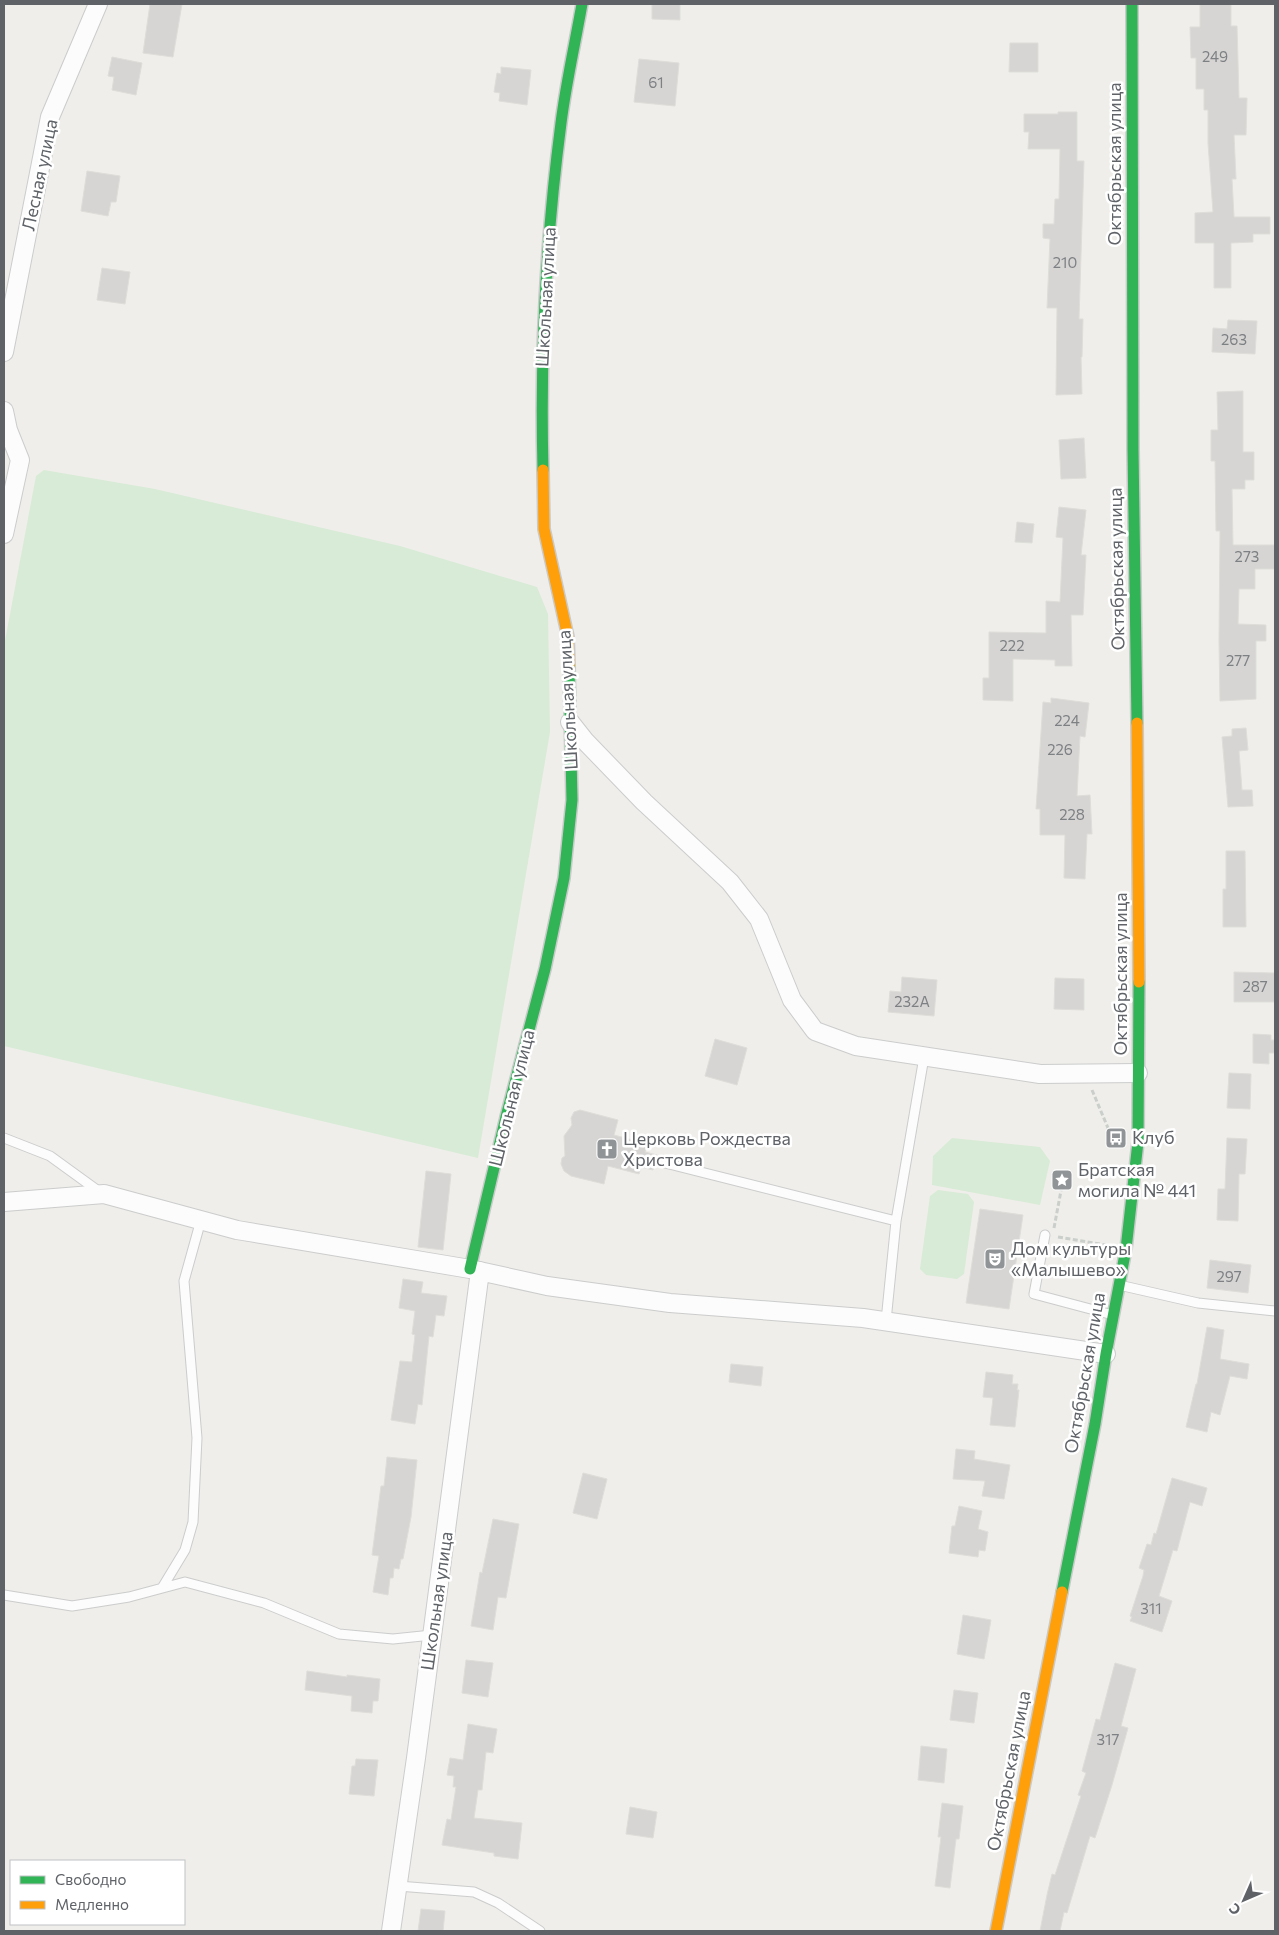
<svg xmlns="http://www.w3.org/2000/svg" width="1279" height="1935" viewBox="0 0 1279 1935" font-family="Commissioner,sans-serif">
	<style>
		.green { fill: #d8ebd6 }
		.building { fill: #d6d5d3; stroke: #deddd9 }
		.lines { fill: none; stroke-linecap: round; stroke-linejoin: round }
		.lane-casing { stroke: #cbcccc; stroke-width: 11 }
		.street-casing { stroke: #cbcccc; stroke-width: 20 }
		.fast-casing { stroke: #cacacb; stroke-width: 14 }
		.slow-casing { stroke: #cacacb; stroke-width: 14 }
		.path { stroke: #cacfcc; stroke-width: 3; stroke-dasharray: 5 2.5; stroke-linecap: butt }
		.lane { stroke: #fdfcfc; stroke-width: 9 }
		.street { stroke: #fdfcfc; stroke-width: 18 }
		.fast { stroke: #30b455; stroke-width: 11 }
		.slow { stroke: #ff9f0a; stroke-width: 11 }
		.labels { text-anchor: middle; stroke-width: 5; stroke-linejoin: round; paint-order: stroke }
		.number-label { font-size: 15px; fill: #7e8184 }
		.street-label { font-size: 18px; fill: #5f6368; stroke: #fff }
		.poi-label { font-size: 18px; fill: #5f6368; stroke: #fff; text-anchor: start }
	</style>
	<rect width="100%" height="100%" fill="#efeeea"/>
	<path class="green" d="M 44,470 L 155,489 L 400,546 L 537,587 L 548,614 L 550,732 L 478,1158 L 4,1046 L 4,646 L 36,476 Z
		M 952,1138 L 1040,1147 L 1050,1161 L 1040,1205 L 932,1185 L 933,1156 Z
		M 938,1190 L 968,1194 L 974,1202 L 964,1274 L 957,1279 L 926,1275 L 920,1269 L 930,1196 Z"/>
	<path class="building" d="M 150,4 L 182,4 L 173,57 L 143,53 Z
		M 652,4 L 680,4 L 680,20 L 652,19 Z
		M 1200,4 L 1231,4 L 1231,26 L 1237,26 L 1239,98 L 1247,98 L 1246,135 L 1234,135 L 1236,179 L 1232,179 L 1234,217 L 1270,217 L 1270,234 L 1253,234 L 1253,242 L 1231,243 L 1231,288 L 1214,288 L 1214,243 L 1195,243 L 1195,213 L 1213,212 L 1208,143 L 1208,110 L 1204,110 L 1204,89 L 1196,89 L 1196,58 L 1191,58 L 1190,27 L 1200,27 Z
		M 1010,43 L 1038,43 L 1038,72 L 1009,72 Z
		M 112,57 L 142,63 L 136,95 L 112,90 L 114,77 L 108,76 Z
		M 639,59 L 679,63 L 675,106 L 634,102 Z
		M 501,67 L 531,70 L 527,105 L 499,101 L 500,93 L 494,92 L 497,73 L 501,74 Z
		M 1058,112 L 1077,112 L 1077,161 L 1084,161 L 1079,319 L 1083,319 L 1082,357 L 1081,357 L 1082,394 L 1056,395 L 1057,308 L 1047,308 L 1050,239 L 1043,238 L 1043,224 L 1054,224 L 1055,199 L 1059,199 L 1060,149 L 1028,149 L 1029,132 L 1024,132 L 1024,114 L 1058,114 Z
		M 87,171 L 120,176 L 116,202 L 111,202 L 108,216 L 81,211 Z
		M 102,268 L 130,272 L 125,304 L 97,300 Z
		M 1228,320 L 1257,321 L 1255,354 L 1212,352 L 1213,328 L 1227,329 Z
		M 1243,391 L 1243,452 L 1254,452 L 1254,480 L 1245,480 L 1245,489 L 1232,489 L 1233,545 L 1275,545 L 1275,569 L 1255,569 L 1255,589 L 1239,589 L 1238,624 L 1266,625 L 1266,641 L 1256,641 L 1256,699 L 1220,701 L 1219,641 L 1220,531 L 1216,531 L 1215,461 L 1211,461 L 1211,430 L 1218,430 L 1217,392 Z
		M 1084,438 L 1086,478 L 1061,479 L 1059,440 Z
		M 1059,507 L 1086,510 L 1081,555 L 1086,555 L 1083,615 L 1071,615 L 1072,666 L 1055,666 L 1055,660 L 1013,659 L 1013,701 L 983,700 L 983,678 L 989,678 L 989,632 L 1046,633 L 1046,601 L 1060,602 L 1063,538 L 1056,537 Z
		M 1017,522 L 1034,524 L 1032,543 L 1015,542 Z
		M 1051,698 L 1089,703 L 1085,737 L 1080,736 L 1077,796 L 1090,795 L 1092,834 L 1087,834 L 1085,879 L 1064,878 L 1065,835 L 1040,835 L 1040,809 L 1036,809 L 1043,702 L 1051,703 Z
		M 1246,728 L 1248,750 L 1239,751 L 1242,790 L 1252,790 L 1253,806 L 1228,807 L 1222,737 L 1232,736 L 1232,729 Z
		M 1226,851 L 1245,851 L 1246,927 L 1223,927 L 1223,889 L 1226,889 Z
		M 1234,972 L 1275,973 L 1275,1002 L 1234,1002 Z
		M 902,977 L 937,980 L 934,1016 L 888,1012 L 890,991 L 901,992 Z
		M 1055,978 L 1084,979 L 1084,1010 L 1054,1009 Z
		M 1253,1034 L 1271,1035 L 1271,1040 L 1275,1040 L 1275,1053 L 1269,1053 L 1269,1064 L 1253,1063 Z
		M 715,1039 L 747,1048 L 737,1085 L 705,1076 Z
		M 1229,1073 L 1251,1074 L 1250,1109 L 1227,1108 Z
		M 580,1110 L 618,1120 L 614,1135 L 648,1144 L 645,1152 L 657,1155 L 653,1170 L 641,1167 L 639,1174 L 608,1166 L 604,1184 L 571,1176 L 564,1171 L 561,1164 L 562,1158 L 565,1156 L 564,1136 L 572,1125 L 571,1118 L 574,1112 Z
		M 1227,1138 L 1247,1139 L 1245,1174 L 1239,1174 L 1238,1221 L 1217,1220 L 1218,1189 L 1225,1189 Z
		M 426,1171 L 451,1174 L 443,1250 L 418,1247 Z
		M 980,1209 L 1023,1215 L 1009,1309 L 966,1303 Z
		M 1210,1260 L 1251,1265 L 1248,1293 L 1207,1288 Z
		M 403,1279 L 423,1282 L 421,1293 L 447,1296 L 444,1316 L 436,1315 L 433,1337 L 429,1336 L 422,1405 L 418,1404 L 415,1424 L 391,1420 L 400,1361 L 412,1362 L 415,1335 L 412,1334 L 415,1311 L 399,1308 Z
		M 1207,1327 L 1224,1330 L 1220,1359 L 1249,1364 L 1247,1379 L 1230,1376 L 1220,1415 L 1211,1412 L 1207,1432 L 1186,1427 L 1196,1384 L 1197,1384 Z
		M 731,1364 L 763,1367 L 761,1386 L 729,1382 Z
		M 986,1372 L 1013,1375 L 1012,1384 L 1018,1384 L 1017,1390 L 1019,1390 L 1015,1427 L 990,1425 L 993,1398 L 983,1397 Z
		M 956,1449 L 975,1451 L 974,1459 L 1010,1465 L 1004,1499 L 982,1496 L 985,1481 L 953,1479 Z
		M 387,1457 L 417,1460 L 411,1517 L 403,1559 L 401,1559 L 399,1569 L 394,1568 L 393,1578 L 390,1578 L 388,1595 L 373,1592 L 379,1556 L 372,1555 L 381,1486 L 384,1486 Z
		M 583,1473 L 607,1479 L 597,1519 L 573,1513 Z
		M 1172,1478 L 1207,1488 L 1202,1506 L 1190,1502 L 1177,1551 L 1173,1550 L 1159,1596 L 1172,1601 L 1162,1632 L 1130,1621 L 1132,1617 L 1130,1616 L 1143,1576 L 1144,1570 L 1139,1568 L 1147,1544 L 1151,1545 L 1154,1533 L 1156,1534 Z
		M 959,1506 L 982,1511 L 978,1529 L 988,1532 L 985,1551 L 979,1550 L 978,1557 L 949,1553 L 952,1526 L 955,1526 Z
		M 493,1519 L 519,1524 L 506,1598 L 498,1597 L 493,1630 L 471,1626 L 480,1572 L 482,1573 Z
		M 963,1615 L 991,1620 L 984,1659 L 957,1654 Z
		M 466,1660 L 493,1663 L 488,1697 L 462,1693 Z
		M 1115,1663 L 1136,1669 L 1121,1726 L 1128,1728 L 1112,1785 L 1095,1838 L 1090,1836 L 1067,1913 L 1064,1912 L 1060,1931 L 1040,1931 L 1047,1895 L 1052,1874 L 1055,1875 L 1081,1796 L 1078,1795 L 1086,1773 L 1082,1771 L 1096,1719 L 1100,1720 Z
		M 307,1671 L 347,1677 L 347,1675 L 380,1679 L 378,1701 L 373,1701 L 372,1713 L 351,1711 L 352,1696 L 305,1690 Z
		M 954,1690 L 978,1693 L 974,1723 L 950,1720 Z
		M 468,1724 L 497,1729 L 493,1753 L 486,1752 L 482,1790 L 478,1790 L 474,1818 L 522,1823 L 518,1859 L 494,1856 L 494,1853 L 442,1845 L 447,1819 L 451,1820 L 456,1787 L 453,1787 L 454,1776 L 447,1775 L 450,1758 L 463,1760 Z
		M 921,1746 L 947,1749 L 944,1783 L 918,1780 Z
		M 356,1759 L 378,1760 L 374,1796 L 349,1794 L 352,1766 L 355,1766 Z
		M 942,1803 L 963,1806 L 959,1839 L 956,1839 L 950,1888 L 935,1886 L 941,1837 L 938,1837 Z
		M 630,1807 L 657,1812 L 653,1838 L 626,1834 Z
		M 421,1909 L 445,1911 L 443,1931 L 418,1931 Z"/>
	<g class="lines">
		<g class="lane-casing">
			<path id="lane" d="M 4,1138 L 50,1156 L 101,1193
				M 665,1163 L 896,1221
				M 1045,1235 L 1034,1294 L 1113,1315
				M 1119,1285 L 1198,1303 L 1275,1311
				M 886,1321 L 896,1221 L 924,1057
				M 162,1588 L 185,1550 L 193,1522 L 197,1438 L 184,1281 L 201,1220
				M 4,1595 L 72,1606 L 129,1597 L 185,1582 L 264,1603 L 339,1634 L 393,1639 L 432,1635
				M 398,1886 L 474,1892 L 498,1903 L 540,1931"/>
		</g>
		<g class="street-casing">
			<path id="street" d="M 4,352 L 50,117 L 98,4
				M 4,411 L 8,430 L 20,460 L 4,534
				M 570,722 L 585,741 L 644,802 L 730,882 L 759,919 L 792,1000 L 815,1031 L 856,1046 L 1040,1074 L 1138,1073
				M 4,1202 L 104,1194 L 237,1230 L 470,1269 L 547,1286 L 670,1303 L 863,1318 L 1106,1354
				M 391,1931 L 416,1758 L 480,1271"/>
		</g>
		<g class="fast-casing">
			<path id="fast" d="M 1132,4 L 1133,449 L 1137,723
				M 543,470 C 540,355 546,238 561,123 C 566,83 575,44 582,4
				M 470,1269 L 506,1117 L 545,969 L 564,878 L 572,800 L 569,666
				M 1062,1592 L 1095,1424 L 1106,1354 L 1126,1249 L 1138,1142 L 1139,982"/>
		</g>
		<g class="slow-casing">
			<path id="slow" d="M 543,470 L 544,529 L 568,637 L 569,666
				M 1137,723 L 1139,982
				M 996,1931 L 1062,1592"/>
		</g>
		<path class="path" d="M 1092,1090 L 1116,1147
			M 1054,1228 L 1063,1180
			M 1058,1237 L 1106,1245"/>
		<use href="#lane" class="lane"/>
		<use href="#street" class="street"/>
		<use href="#fast" class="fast"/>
		<use href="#slow" class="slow"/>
	</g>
	<defs>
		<g id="bus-square" transform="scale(1.125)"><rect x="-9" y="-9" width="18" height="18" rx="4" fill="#919496" stroke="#fff"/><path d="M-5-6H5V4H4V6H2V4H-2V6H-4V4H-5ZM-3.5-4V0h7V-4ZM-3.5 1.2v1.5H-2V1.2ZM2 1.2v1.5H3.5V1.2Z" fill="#fff"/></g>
		<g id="church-square" transform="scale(1.125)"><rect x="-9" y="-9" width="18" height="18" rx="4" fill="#919496" stroke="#fff"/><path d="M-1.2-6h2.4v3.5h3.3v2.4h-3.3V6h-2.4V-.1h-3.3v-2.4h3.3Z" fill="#fff"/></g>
		<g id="sight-square" transform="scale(1.125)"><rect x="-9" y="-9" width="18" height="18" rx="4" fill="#919496" stroke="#fff"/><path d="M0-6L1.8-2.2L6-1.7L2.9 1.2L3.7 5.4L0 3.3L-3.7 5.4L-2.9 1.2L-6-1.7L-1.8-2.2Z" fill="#fff"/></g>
		<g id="theatre-square" transform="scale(1.125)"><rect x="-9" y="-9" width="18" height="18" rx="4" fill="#919496" stroke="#fff"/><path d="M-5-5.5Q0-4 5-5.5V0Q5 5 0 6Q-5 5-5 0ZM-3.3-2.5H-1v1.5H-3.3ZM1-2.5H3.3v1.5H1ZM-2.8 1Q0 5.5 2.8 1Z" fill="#fff"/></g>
	</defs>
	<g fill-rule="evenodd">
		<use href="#bus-square" x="1116" y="1138"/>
		<use href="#church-square" x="607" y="1149"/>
		<use href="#sight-square" x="1062" y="1180"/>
		<use href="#theatre-square" x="995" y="1259"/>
	</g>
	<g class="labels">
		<g class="number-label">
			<text x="1215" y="62">249</text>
			<text x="656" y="88">61</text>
			<text x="1065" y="268">210</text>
			<text x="1234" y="345">263</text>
			<text x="1247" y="562">273</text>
			<text x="1012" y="651">222</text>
			<text x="1238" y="666">277</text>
			<text x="1067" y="726">224</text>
			<text x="1060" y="755">226</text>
			<text x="1072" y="820">228</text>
			<text x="1255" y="992">287</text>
			<text x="912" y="1007">232А</text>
			<text x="1229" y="1282">297</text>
			<text x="1151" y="1614">311</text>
			<text x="1108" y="1745">317</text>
		</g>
		<g class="street-label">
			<text transform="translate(1115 164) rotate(-90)" y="6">Октябрьская улица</text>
			<text transform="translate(40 175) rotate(-78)" y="6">Лесная улица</text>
			<text transform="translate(546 297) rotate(-87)" y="6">Школьная улица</text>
			<text transform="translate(1117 569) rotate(-91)" y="6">Октябрьская улица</text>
			<text transform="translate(568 700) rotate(-93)" y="6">Школьная улица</text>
			<text transform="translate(1121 974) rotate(-90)" y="6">Октябрьская улица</text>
			<text transform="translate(512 1098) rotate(-76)" y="6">Школьная улица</text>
			<text transform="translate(1085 1373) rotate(-80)" y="6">Октябрьская улица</text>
			<text transform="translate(437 1601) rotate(-82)" y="6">Школьная улица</text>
			<text transform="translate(1009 1771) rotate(-79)" y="6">Октябрьская улица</text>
		</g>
		<g class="poi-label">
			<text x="1132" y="1144">Клуб</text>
			<text x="623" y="1145">Церковь Рождества<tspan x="623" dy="21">Христова</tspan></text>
			<text x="1078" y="1176">Братская<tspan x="1078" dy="21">могила № 441</tspan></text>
			<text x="1011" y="1255">Дом культуры<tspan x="1011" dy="21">«Малышево»</tspan></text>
		</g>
	</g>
	<rect width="1279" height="1935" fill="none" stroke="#5f6368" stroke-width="10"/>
	<rect x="10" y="1860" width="175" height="65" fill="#ffffff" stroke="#bfc1c3"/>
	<rect x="20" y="1876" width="25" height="8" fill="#30b455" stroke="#bfc1c3"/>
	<text x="55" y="1885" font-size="15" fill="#5f6368">Свободно</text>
	<rect x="20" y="1901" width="25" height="8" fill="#ff9f0a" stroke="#bfc1c3"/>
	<text x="55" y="1910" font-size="15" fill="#5f6368">Медленно</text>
	<g transform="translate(1244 1900) rotate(225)" stroke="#ffffff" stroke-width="4" paint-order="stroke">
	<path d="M0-4L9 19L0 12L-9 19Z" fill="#5f6368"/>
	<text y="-8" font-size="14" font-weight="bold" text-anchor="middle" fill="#5f6368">С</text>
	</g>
</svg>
